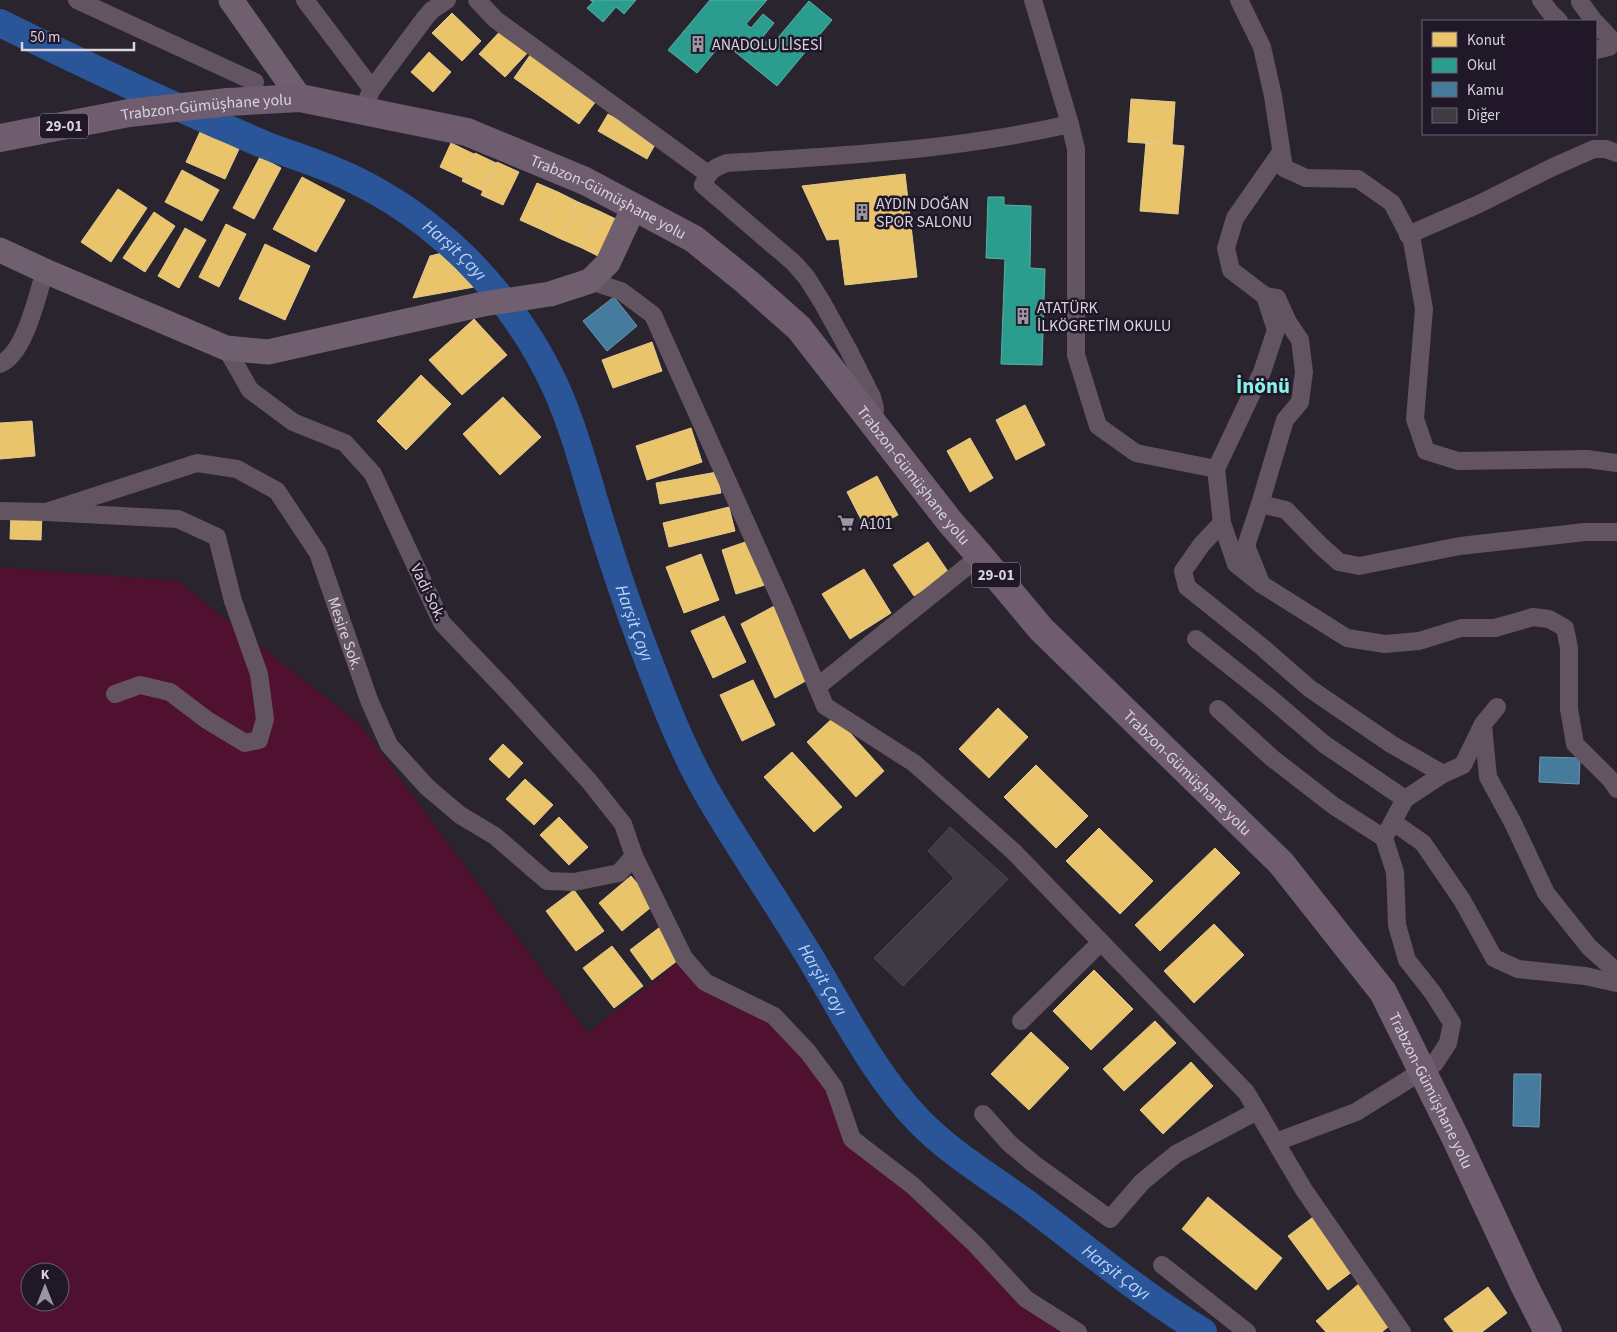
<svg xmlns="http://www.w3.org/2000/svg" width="1617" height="1332" viewBox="0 0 1617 1332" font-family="'Source Sans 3',sans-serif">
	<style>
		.green { fill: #501131; fill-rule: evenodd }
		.homes { fill: #e9c46a; stroke: #e4c88d }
		.schools { fill: #2a9d8f; stroke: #5eada7 }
		.public { fill: #457b9d; stroke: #7195b0 }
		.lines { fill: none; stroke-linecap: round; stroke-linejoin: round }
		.river { stroke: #2b5599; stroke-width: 28 }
		.building { fill: #3e3b44; stroke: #4c4952 }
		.street { stroke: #635462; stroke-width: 18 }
		.secondary { stroke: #705f6f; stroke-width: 25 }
		.primary { stroke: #6f5c6e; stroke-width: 28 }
		.labels { text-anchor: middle; stroke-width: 5; stroke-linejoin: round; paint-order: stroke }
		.shield { fill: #201728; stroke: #a19ba7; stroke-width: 1 }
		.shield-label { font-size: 15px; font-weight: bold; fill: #d8d3de }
		.poi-label { font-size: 16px; fill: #d8d3de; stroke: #201728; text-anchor: start }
		.street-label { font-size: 16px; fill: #d8d3de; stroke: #201728 }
		.water-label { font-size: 18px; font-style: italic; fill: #b8d3fc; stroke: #201728 }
		.district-label { font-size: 21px; font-weight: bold; fill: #88f1e6; stroke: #201728 }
	</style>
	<rect width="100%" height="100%" fill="#29242e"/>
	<path class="green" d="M 0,567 L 177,581 L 360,724 L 588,1033 L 684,958 L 705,982 L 774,1016 L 808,1052 L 852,1139 L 1078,1332 L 0,1332 ZM 30,1272 L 60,1272 L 60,1302 L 30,1302 Z"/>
	<path class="homes" d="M 452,13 L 481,41 L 462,61 L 432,33 Z
		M 505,26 L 531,49 L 505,77 L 479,54 Z
		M 533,51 L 599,97 L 579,124 L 514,78 Z
		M 429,52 L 451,72 L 433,92 L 411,72 Z
		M 1131,99 L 1175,102 L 1172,145 L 1128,142 Z
		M 608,114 L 657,141 L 647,159 L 598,131 Z
		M 200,132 L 239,149 L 225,179 L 186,162 Z
		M 1146,142 L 1184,146 L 1178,214 L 1140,211 Z
		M 451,143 L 474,154 L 463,178 L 440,167 Z
		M 475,153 L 496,163 L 483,191 L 462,181 Z
		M 260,157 L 281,168 L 254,219 L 233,208 Z
		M 497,162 L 519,172 L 503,205 L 481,195 Z
		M 182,170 L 219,190 L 202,221 L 165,202 Z
		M 905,174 L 917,277 L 845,285 L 839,239 L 827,240 L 802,186 Z
		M 302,177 L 345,200 L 316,252 L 273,229 Z
		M 537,183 L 558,192 L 540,229 L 520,220 Z
		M 118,189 L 147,208 L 111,262 L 81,242 Z
		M 558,192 L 578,202 L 561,239 L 540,229 Z
		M 578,202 L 599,211 L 582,248 L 561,239 Z
		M 599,211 L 620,221 L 602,258 L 582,248 Z
		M 154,212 L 175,226 L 145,272 L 123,258 Z
		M 226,224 L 246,234 L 219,287 L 199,277 Z
		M 185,228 L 206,240 L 179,288 L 158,276 Z
		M 265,244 L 310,266 L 285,320 L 239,299 Z
		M 450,251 L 480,286 L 413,298 L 430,256 Z
		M 474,319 L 507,355 L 462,395 L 429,360 Z
		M 652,342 L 662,371 L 613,388 L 602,360 Z
		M 421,375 L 451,404 L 406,450 L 377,421 Z
		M 503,397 L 541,437 L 500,475 L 463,434 Z
		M 1025,405 L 1045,445 L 1016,460 L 996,420 Z
		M 32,421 L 35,456 L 0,459 L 0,423 Z
		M 691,428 L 702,462 L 647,480 L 636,446 Z
		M 970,438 L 993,478 L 970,492 L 947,451 Z
		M 717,472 L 721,493 L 660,504 L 656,483 Z
		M 877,476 L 898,515 L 867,531 L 847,492 Z
		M 729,507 L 735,531 L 669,547 L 663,523 Z
		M 11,514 L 42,514 L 41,540 L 10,539 Z
		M 754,539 L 768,584 L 736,594 L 722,550 Z
		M 928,542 L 949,573 L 914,596 L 893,565 Z
		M 701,554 L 719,600 L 684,613 L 666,567 Z
		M 864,569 L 891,613 L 850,639 L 822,594 Z
		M 778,604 L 811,678 L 775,698 L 741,624 Z
		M 724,616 L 746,662 L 713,678 L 691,631 Z
		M 753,680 L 775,725 L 742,741 L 720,695 Z
		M 998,708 L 1028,737 L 989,778 L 959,749 Z
		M 835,716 L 884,771 L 856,797 L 807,742 Z
		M 503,744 L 523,763 L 509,778 L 489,759 Z
		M 792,752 L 842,807 L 814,832 L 764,777 Z
		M 1036,765 L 1088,816 L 1056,848 L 1004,797 Z
		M 525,779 L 553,805 L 534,825 L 506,799 Z
		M 559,817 L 588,847 L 569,865 L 540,835 Z
		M 1099,828 L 1153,881 L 1120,914 L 1066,861 Z
		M 1215,848 L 1240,873 L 1160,951 L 1135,925 Z
		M 631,876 L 655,904 L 622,931 L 599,903 Z
		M 574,890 L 604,931 L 576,951 L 546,911 Z
		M 664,924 L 686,954 L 652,980 L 630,950 Z
		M 1214,924 L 1244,955 L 1194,1003 L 1164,971 Z
		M 612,946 L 643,986 L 614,1008 L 583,968 Z
		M 1094,970 L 1133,1009 L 1091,1050 L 1053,1011 Z
		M 1155,1021 L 1176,1043 L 1124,1091 L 1103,1069 Z
		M 1031,1032 L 1069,1068 L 1029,1110 L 991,1074 Z
		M 1191,1062 L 1213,1086 L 1163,1134 L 1140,1110 Z
		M 1208,1197 L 1282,1258 L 1256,1290 L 1182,1229 Z
		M 1317,1214 L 1357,1268 L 1328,1290 L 1288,1236 Z
		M 1361,1282 L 1395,1321 L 1382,1332 L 1326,1332 L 1316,1321 Z
		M 1488,1287 L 1507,1313 L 1482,1332 L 1454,1332 L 1444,1319 Z"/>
	<path class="schools" d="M 590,0 L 636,0 L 624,14 L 616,7 L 603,22 L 587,8 L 593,2 Z
		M 710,0 L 767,0 L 746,24 L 751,28 L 763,14 L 774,23 L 762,38 L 771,46 L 809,1 L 832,20 L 777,86 L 723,42 L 697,73 L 668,50 Z
		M 988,197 L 1004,197 L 1004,205 L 1031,206 L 1030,268 L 1045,269 L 1042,365 L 1001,364 L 1005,259 L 986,258 Z"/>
	<path class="public" d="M 614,297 L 637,326 L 607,351 L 583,321 Z
		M 1540,757 L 1580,758 L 1579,784 L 1539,782 Z
		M 1514,1074 L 1541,1074 L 1539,1127 L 1513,1126 Z"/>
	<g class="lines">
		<path class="river" id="s1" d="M 0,23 C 73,59 146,94 221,126 C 241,134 260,144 281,151 C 305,159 328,167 351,178 C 393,198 432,226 465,258 C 502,295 534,340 556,388 C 576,433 588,482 603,530 C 614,565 626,601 639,636 C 657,683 674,730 697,774 C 714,807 735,838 755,870 C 774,899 792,928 810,957 C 842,1011 875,1075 918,1120 C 949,1152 987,1175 1022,1200 C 1082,1245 1139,1293 1203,1332"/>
	</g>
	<path class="building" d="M 950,827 L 1008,879 L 903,986 L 874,958 L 954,878 L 928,851 Z"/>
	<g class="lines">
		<g class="street">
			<path d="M 77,0 L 255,82"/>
			<path d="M 305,0 L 372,89"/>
			<path d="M 477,0 L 496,20 L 708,174"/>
			<path d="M 1033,0 L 1070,124 L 1076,149 L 1076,355 L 1098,426 L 1136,453 L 1216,469"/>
			<path d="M 1239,0 L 1262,47 L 1273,96 L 1284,168 L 1306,178 L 1358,179 L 1392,203 L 1412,241 L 1424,309 L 1415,419 L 1426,451 L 1458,461 L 1587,459 L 1617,463"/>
			<path d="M 1541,0 L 1549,11 L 1559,21"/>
			<path d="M 1580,0 L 1580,2 L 1594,21"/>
			<path d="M 1596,23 L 1611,39 L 1609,47 L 1596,50"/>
			<path d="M 362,111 L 372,89 L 425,18 L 432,10 L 447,0"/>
			<path d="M 1281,152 L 1235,218 L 1226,248 L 1231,270 L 1265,296 L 1276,330 L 1262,372 L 1216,469 L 1222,523 L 1236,564 L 1261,584 L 1347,638 L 1385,644 L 1419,641 L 1461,628 L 1495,628 L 1533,617 L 1549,619 L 1565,628 L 1569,648 L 1569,709 L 1575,744 L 1611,780 L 1617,789"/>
			<path d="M 1408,235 L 1479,204 L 1553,167 L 1594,149 L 1606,149 L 1617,153"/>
			<path d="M 590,281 L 621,291 L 653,315 L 783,605 L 825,706 L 914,763 L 1013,851 L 1246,1092 L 1304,1190 L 1402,1332"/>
			<path d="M 0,364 C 25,354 37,296 45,271"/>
			<path d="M 873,424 L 875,408 L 872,397 L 848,349 L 822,302 L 807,278 L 794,263 L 703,185 C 709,171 713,168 727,163 C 842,156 957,150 1070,124"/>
			<path d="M 1260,504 L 1285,420 L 1300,402 L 1304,372 L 1300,340 L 1288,322 L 1277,298 L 1265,296"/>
			<path d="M 0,511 L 46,512 L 178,519 L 217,537 L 233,601 L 259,674 L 265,719 L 259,740 L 245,743 L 207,720 L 170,692 L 140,685 L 115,694"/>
			<path id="s2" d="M 46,512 L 197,463 L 237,469 L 277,491 L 318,553 L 369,700 L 389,745 L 427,787 L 460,815 L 495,836 L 547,881 L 574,882 L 619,873 L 634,856 L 623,824 L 589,781 L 506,690 L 442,623 L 373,474 L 345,443 L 293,422 L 250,390 L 226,348"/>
			<path d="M 1222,523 L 1202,544 L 1183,571 L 1187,587 L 1262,647 L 1309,688 L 1391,744 L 1443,774"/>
			<path d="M 1261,583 L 1246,546 L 1260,504 L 1286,510 L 1320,545 L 1339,562 L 1359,566 L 1460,546 L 1585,532 L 1617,532"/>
			<path d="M 1196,639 L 1269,697 L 1324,744 L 1405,799"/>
			<path d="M 817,687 L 980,556"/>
			<path d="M 1218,709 L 1272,758 L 1334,806 L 1384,838"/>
			<path d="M 1483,725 L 1488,777 L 1513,823 L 1546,893 L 1589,947 L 1617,972"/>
			<path d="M 1393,822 L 1423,843 L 1462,900 L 1494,958 L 1518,969 L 1585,976 L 1617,983"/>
			<path d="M 634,856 L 684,958 L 705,982 L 774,1016 L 808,1052 L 834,1087 L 852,1139 L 912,1185 L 975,1244 L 1026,1299 L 1078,1332"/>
			<path d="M 1021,1021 L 1101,942"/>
			<path d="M 983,1114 L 1009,1143 L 1034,1164 L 1110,1219 L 1142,1182 L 1176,1154 L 1257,1111"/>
			<path d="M 1276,1142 L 1356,1112 L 1435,1063 L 1448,1043 L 1452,1023 L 1433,993 L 1407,960 L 1397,925 L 1395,872 L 1384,838 L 1405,799 L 1443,774 L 1463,765 L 1483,724 L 1497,707"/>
			<path d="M 1162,1265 L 1247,1332"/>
		</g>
		<path class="secondary" d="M 231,0 L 300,98
			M 0,250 L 45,271 L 226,348 L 268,352 L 483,304 L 550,294 L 590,281 L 608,263 L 634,207"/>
		<path class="primary" id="s3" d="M 0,138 L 129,113 L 228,102 L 300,98 L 467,132 L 585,181 L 694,239 L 747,282 L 799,328 L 950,522 L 980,556 L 1041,629 L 1281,863 L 1383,992 L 1455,1137 L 1525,1287 L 1548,1332"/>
	</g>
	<defs>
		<g id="building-bare" transform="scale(1.35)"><path d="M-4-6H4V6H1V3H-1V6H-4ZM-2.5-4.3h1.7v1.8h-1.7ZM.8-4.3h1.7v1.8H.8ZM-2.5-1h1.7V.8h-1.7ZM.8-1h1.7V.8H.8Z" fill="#9b96a0" stroke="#201728" stroke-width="2.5" paint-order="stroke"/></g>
		<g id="supermarket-bare" transform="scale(1.35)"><path d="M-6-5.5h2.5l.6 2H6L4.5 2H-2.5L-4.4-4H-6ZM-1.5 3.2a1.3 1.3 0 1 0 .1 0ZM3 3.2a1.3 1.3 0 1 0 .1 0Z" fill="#9b96a0" stroke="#201728" stroke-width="2.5" paint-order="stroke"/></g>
	</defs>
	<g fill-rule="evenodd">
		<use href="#building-bare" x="698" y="44"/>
		<use href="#building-bare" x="862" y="212"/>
		<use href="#building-bare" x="1023" y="316"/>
		<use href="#supermarket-bare" x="846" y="523"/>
	</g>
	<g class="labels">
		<g class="shield">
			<rect x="40" y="113.5" width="48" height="25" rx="4"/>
			<rect x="972" y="562.5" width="48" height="25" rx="4"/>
		</g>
		<g class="shield-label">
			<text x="64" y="131">29-01</text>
			<text x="996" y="580">29-01</text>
		</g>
		<g class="poi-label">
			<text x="712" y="50">ANADOLU LİSESİ</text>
			<text x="876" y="209">AYDIN DOĞAN<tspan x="876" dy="18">SPOR SALONU</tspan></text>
			<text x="1037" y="313">ATATÜRK<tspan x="1037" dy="18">İLKÖGRETİM OKULU</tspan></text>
			<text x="860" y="529">A101</text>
		</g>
		<g class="street-label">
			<text dy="6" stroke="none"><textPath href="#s3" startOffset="209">Trabzon-Gümüşhane yolu</textPath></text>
			<text dy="6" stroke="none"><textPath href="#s3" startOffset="629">Trabzon-Gümüşhane yolu</textPath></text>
			<text dy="6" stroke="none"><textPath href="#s3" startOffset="1049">Trabzon-Gümüşhane yolu</textPath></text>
			<text transform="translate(429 592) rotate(64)" y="6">Vadi Sok.</text>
			<text dy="6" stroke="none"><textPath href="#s2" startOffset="404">Mesire Sok.</textPath></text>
			<text dy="6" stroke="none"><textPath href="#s3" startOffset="1454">Trabzon-Gümüşhane yolu</textPath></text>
			<text dy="6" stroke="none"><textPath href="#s3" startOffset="1858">Trabzon-Gümüşhane yolu</textPath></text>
		</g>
		<g class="water-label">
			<text dy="6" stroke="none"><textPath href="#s1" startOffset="511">Harşit Çayı</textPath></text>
			<text dy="6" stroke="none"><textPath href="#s1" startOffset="931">Harşit Çayı</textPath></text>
			<text dy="6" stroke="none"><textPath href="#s1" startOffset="1336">Harşit Çayı</textPath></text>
			<text dy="6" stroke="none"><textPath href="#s1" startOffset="1756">Harşit Çayı</textPath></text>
		</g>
		<g class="district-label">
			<text x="1263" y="393">İnönü</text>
		</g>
	</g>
	<rect x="1422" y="20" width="175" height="115" fill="#201728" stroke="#6a6271"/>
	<rect x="1432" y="32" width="25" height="15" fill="#e9c46a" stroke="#6a6271"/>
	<text x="1467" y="45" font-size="15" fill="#d8d3de">Konut</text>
	<rect x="1432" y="58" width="25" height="15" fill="#2a9d8f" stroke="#6a6271"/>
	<text x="1467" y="70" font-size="15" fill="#d8d3de">Okul</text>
	<rect x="1432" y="82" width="25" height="15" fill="#457b9d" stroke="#6a6271"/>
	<text x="1467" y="95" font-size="15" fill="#d8d3de">Kamu</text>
	<rect x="1432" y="108" width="25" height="15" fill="#3e3b44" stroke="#6a6271"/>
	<text x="1467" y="120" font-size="15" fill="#d8d3de">Diğer</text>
	<g transform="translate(45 1287)"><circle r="24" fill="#201728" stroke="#6a6271"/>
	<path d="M0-4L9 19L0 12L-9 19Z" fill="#9b96a0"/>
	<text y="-8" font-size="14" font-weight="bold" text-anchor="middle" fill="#d8d3de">K</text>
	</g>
	<path d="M22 42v8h112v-8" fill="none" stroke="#d8d3de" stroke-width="2.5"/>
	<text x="30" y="42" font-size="15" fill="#d8d3de" stroke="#201728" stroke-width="4" paint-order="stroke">50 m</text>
</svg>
